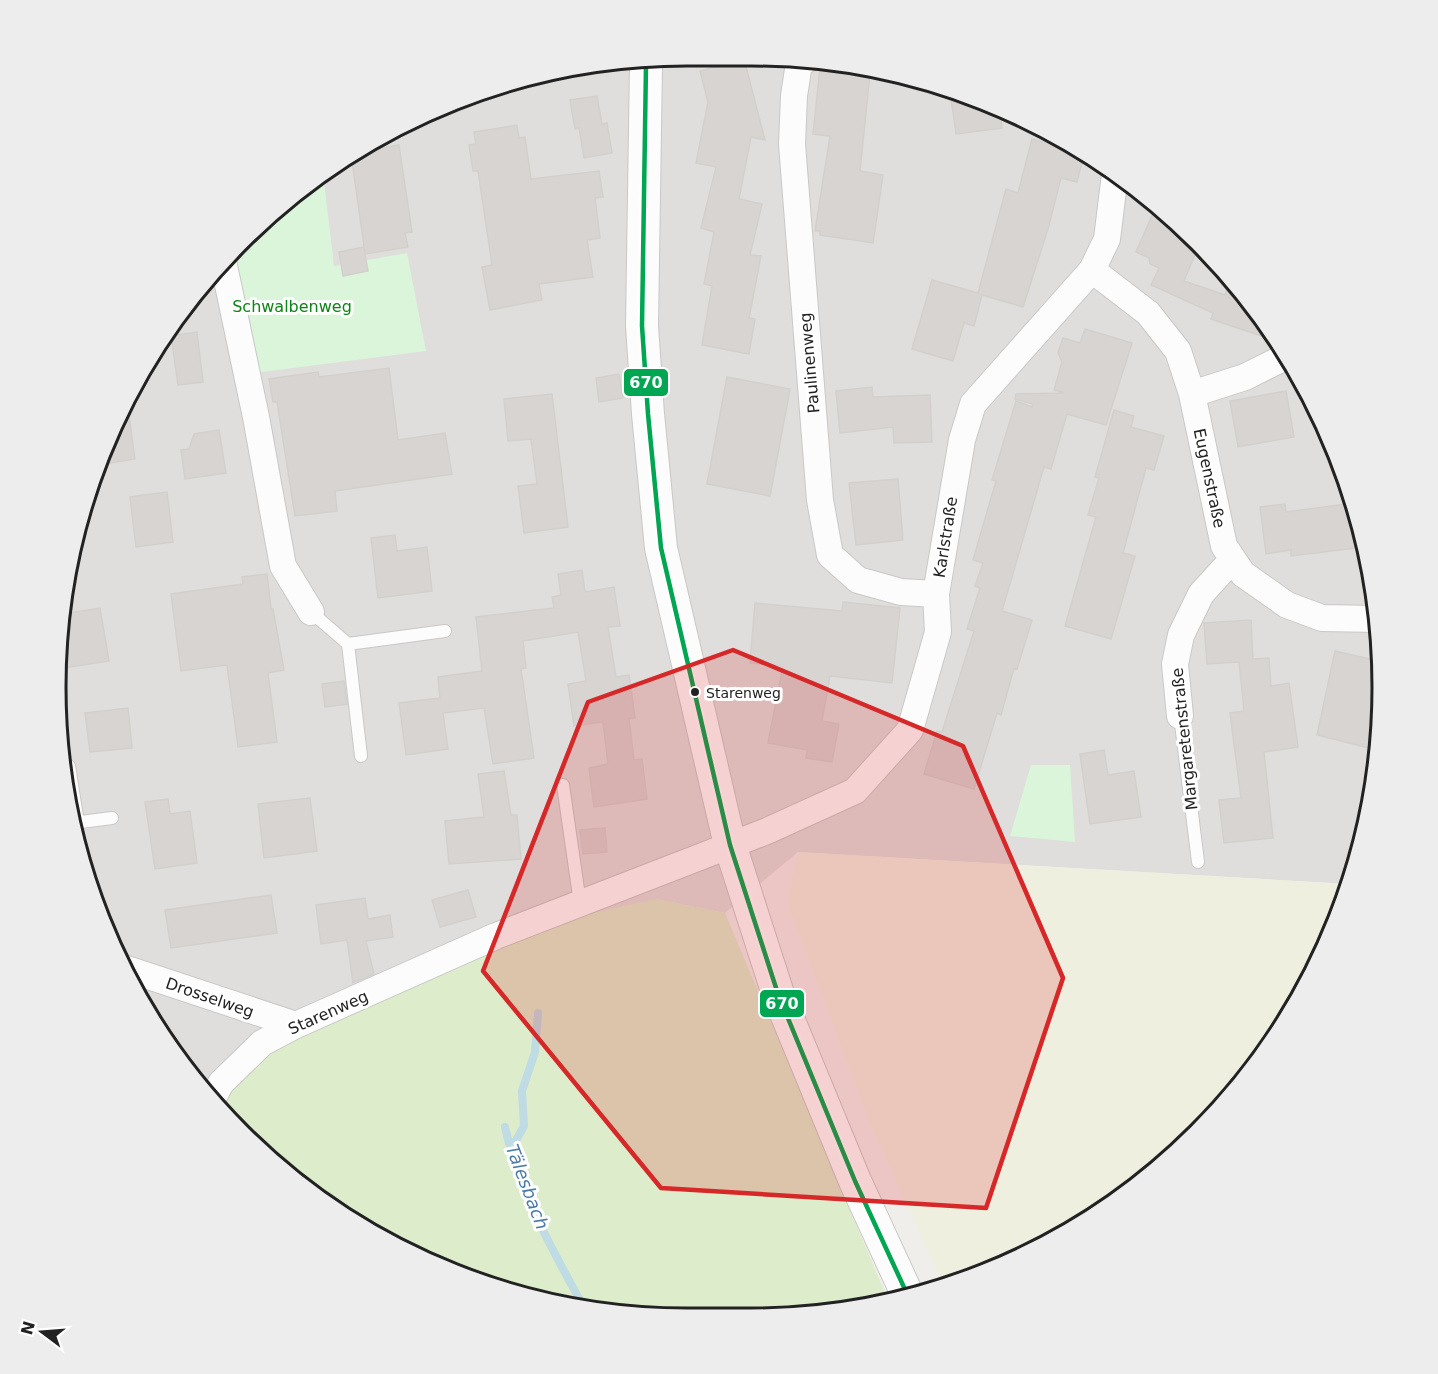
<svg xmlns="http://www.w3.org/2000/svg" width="1438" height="1374" viewBox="0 0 1438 1374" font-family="'DejaVu Sans',sans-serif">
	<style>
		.residential { fill: #dfdedc }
		.farmland { fill: #efefdf }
		.grass { fill: #ddeccb }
		.park { fill: #daf5da }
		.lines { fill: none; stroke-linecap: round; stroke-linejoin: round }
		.stream { stroke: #bfdbe3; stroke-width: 8 }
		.building { fill: #d7d4d2; stroke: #d3d0cc; stroke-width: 1.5 }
		.service-casing { stroke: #c9c8c7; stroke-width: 14 }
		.minor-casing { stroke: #c9c8c7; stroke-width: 28 }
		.tertiary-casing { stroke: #c9c8c7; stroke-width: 34 }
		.service { stroke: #fdfcfc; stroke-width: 12 }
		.minor { stroke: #fdfcfc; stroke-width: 26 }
		.tertiary { stroke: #fdfcfc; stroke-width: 32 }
		.bus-1-casing { stroke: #fff; stroke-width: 9 }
		.bus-1 { stroke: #00a651; stroke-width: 4.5 }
		.marked { fill: #d62828; fill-opacity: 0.2; stroke: #d62828; stroke-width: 4.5; stroke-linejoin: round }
		.bus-dot { fill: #222; stroke: #fff; stroke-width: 2 }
		.labels { text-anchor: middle; stroke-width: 6; stroke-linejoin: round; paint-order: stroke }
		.bus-label { font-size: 14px; fill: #222; stroke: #fff; text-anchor: start }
		.park-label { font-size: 16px; fill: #0c8416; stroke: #fff }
		.street-label { font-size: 16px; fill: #222; stroke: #fff }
		.water-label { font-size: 18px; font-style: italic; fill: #4a7aab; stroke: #fff }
		.rim { fill: none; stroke: #222; stroke-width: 3 }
		.line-badge { stroke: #fff; stroke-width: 2 }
		.badge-label { font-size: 16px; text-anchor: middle; font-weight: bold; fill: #fff }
	</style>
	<rect width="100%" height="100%" fill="#f0eeeb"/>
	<path class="residential" d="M 793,57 L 915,77 L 1031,121 L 1136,186 L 1226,271 L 1298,372 L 1349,484 L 1377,605 L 1381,729 L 1361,851 L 1348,884 L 798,852 L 725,913 L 656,899 L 212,1097 L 140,1003 L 89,890 L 61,769 L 57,645 L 89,484 L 140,372 L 212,270 L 336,162 L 445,104 L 563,68 Z"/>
	<path class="farmland" d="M 798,852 L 1348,884 L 1317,967 L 1252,1072 L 1167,1162 L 1066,1234 L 954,1285 L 944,1287 L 869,1120 L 787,902 Z"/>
	<path class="grass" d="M 656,899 L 725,913 L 888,1300 L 833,1313 L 687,1318 L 563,1306 L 445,1270 L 336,1212 L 240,1133 L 212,1097 L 222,1079 L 485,937 Z"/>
	<path class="park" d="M 323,173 L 334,266 L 407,253 L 426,351 L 247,374 L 223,262 Z
		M 1031,765 L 1070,765 L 1075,842 L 1010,836 Z"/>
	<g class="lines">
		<path class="stream" d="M 505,1127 C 519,1193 553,1250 584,1308
			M 510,1151 L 524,1126 L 522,1091 L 535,1052 L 538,1013"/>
	</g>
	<path class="building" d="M 744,59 L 765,140 L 751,137 L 739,199 L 762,204 L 750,255 L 761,256 L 749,318 L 755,319 L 749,354 L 702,345 L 712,286 L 704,284 L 714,232 L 701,228 L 716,167 L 696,163 L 708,102 L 700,71 Z
		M 820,68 L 870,73 L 860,171 L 883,175 L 873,243 L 820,235 L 820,231 L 815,231 L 830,136 L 813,134 Z
		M 950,91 L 1000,109 L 1002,128 L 956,134 Z
		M 597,96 L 602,124 L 607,123 L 612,153 L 584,158 L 579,128 L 575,129 L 570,100 Z
		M 517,125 L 519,138 L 525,137 L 531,179 L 599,171 L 603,197 L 595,198 L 600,238 L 587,240 L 593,277 L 539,284 L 542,300 L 490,310 L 482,267 L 492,265 L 478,171 L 473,171 L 469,145 L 476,144 L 474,132 Z
		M 1032,139 L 1079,151 L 1084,154 L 1077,182 L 1061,178 L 1048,229 L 1023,307 L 982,295 L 974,326 L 964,323 L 953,361 L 912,349 L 932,280 L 978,293 L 1006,189 L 1018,193 Z
		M 399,145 L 412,232 L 405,233 L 408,247 L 365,254 L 368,271 L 343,276 L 339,252 L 364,247 L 365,253 L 351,154 Z
		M 1154,211 L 1170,218 L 1192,239 L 1189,250 L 1196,252 L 1184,281 L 1225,295 L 1231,278 L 1276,341 L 1211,319 L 1213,313 L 1151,285 L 1159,268 L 1150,264 L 1149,258 L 1136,252 Z
		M 1085,329 L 1132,343 L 1106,425 L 1067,414 L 1051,469 L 1044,467 L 1002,611 L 1032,620 L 1017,669 L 1014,668 L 1001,715 L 997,713 L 974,789 L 924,774 L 937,731 L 942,732 L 974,631 L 967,629 L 980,588 L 975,586 L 983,563 L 973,560 L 996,481 L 992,480 L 1016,401 L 1032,407 L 1033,404 L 1015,399 L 1016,394 L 1064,393 L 1054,390 L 1062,362 L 1058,353 L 1063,338 L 1080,343 Z
		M 197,332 L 203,382 L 178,385 L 171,336 Z
		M 389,368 L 398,440 L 445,433 L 452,474 L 335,491 L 337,511 L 295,516 L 277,402 L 273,402 L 269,379 L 318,372 L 319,377 Z
		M 619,374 L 623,398 L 599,402 L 596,378 Z
		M 727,377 L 790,389 L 770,496 L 707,484 Z
		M 872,387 L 873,397 L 930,395 L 932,442 L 894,443 L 893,427 L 840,433 L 836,391 Z
		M 1286,391 L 1294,437 L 1238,447 L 1230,401 Z
		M 552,394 L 568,527 L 524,533 L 518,486 L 537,484 L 531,439 L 508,441 L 504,399 Z
		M 127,401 L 135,459 L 98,465 L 125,405 Z
		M 1114,410 L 1134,416 L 1131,427 L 1164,436 L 1154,470 L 1146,468 L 1123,553 L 1135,556 L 1111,639 L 1065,626 L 1096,517 L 1088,515 L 1099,478 L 1095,477 Z
		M 219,430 L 226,473 L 185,479 L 181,450 L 189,449 L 194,434 Z
		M 898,479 L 903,540 L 856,545 L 849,483 Z
		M 167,492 L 173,542 L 136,547 L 130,497 Z
		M 1353,503 L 1364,547 L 1291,556 L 1291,550 L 1266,554 L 1260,507 L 1285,504 L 1286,512 Z
		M 395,535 L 397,551 L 427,547 L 432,591 L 378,598 L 371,538 Z
		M 582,570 L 585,592 L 614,587 L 620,626 L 608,627 L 616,677 L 629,675 L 635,718 L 629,719 L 634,760 L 642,759 L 647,799 L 594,807 L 589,768 L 608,764 L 603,722 L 574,726 L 568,684 L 586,681 L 578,632 L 523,641 L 526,668 L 521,669 L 534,758 L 493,764 L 484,708 L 443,713 L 448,749 L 406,755 L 399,703 L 440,698 L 438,677 L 482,671 L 476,617 L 554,608 L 552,597 L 561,595 L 558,574 Z
		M 267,574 L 271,609 L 273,609 L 284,670 L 268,673 L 277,742 L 238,747 L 227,665 L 181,671 L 171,594 L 243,584 L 242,577 Z
		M 843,602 L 900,608 L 892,683 L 830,676 L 822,721 L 839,724 L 832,762 L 806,758 L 807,750 L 768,743 L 783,666 L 750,663 L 755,603 L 842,611 Z
		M 100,608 L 109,661 L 64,668 L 59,635 L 63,614 Z
		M 1251,620 L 1253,659 L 1269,658 L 1271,686 L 1289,683 L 1298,747 L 1264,752 L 1273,838 L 1224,843 L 1219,800 L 1241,798 L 1230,713 L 1244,711 L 1239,662 L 1207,664 L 1204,623 Z
		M 1335,651 L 1379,661 L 1379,670 L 1370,712 L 1381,714 L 1381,718 L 1373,749 L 1317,735 Z
		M 344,681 L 347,704 L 325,707 L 322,684 Z
		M 128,708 L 132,748 L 90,752 L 85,713 Z
		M 1104,750 L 1108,775 L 1134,771 L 1141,817 L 1090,824 L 1080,754 Z
		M 504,771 L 511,815 L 517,815 L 521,859 L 449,864 L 445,821 L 484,817 L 478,774 Z
		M 310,798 L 317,851 L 264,858 L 258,804 Z
		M 168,799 L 170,814 L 190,811 L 197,863 L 155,869 L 145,802 Z
		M 605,828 L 607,852 L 583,854 L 580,830 Z
		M 468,890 L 476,917 L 440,927 L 432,900 Z
		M 271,895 L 277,933 L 171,948 L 165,910 Z
		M 365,898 L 368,919 L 390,915 L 393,937 L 366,941 L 374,974 L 353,983 L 347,940 L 321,944 L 316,905 Z"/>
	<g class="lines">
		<g class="service-casing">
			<path id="service" d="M 311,612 L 348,644 L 361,756
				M 348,644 L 445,631
				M 1180,716 L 1198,862
				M 69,766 L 78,823
				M 563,785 L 580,903
				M 73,823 L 112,818"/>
		</g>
		<g class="minor-casing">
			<path id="minor" d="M 808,59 L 799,63 L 794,96 L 792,144 L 820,500 L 830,555 L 858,580 L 901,592 L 936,594
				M 223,261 L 256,417 L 283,566 L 311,612
				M 1092,270 L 1148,313 L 1178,351 L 1192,394 L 1224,546 L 1243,574 L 1287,605 L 1322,618 L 1378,619
				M 1192,394 L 1245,377 L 1287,356
				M 1180,716 L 1175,664 L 1181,635 L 1201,594 L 1232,560
				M 124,968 L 296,1025
				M 213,1098 L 221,1083 L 262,1043 L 296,1025 L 496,936 L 767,831 L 855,791 L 910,730 L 938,632 L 936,594 L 962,440 L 973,404 L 1092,270 L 1107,239 L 1115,174"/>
		</g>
		<g class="tertiary-casing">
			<path id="tertiary" d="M 646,64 L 642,326 L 648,414 L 661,548 L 730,845 L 778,994 L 855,1181 L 908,1296"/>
		</g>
		<use href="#service" class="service"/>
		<use href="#minor" class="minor"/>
		<use href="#tertiary" class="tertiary"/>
		<g class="bus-1-casing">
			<path id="bus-1" d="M 646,64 L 642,326 L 648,414 L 661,548 L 730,845 L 778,994 L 855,1181 L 908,1296"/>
		</g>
		<use href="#bus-1" class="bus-1"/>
	</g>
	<path class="marked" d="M 733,650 L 963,746 L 1063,978 L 986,1208 L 661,1188 L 483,971 L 588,702 Z"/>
	<circle class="bus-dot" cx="695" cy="692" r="5"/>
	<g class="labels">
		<g class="bus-label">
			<text x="706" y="698">Starenweg</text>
		</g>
		<g class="park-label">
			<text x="292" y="312">Schwalbenweg</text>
		</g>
		<g class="street-label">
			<text transform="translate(809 363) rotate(-95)" y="6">Paulinenweg</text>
			<text transform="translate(1210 478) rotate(78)" y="6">Eugenstraße</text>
			<text transform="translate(945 537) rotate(-81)" y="6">Karlstraße</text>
			<text transform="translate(1184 739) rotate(-96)" y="6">Margaretenstraße</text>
			<text transform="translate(210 997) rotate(19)" y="6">Drosselweg</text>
			<text transform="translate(328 1012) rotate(-24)" y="6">Starenweg</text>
		</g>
		<g class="water-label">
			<text transform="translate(527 1187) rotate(69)" y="6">Tälesbach</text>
		</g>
	</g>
	<path d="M0 0H1438V1374H0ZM687 66H751A621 621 0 0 1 1372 687V687A621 621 0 0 1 751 1308H687A621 621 0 0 1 66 687V687A621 621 0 0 1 687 66Z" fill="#ededed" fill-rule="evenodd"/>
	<path class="rim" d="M687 66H751A621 621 0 0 1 1372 687V687A621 621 0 0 1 751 1308H687A621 621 0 0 1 66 687V687A621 621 0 0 1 687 66Z"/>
	<g class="line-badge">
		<rect x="623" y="368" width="46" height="29" rx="6" fill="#00a651"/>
		<rect x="759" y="989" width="46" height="29" rx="6" fill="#00a651"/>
	</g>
	<g class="badge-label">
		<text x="646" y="388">670</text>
		<text x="782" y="1009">670</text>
	</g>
	<g transform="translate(42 1332) rotate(286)" stroke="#ffffff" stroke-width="4.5" paint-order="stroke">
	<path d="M0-4.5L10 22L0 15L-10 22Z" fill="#222222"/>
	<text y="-9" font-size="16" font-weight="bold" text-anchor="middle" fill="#222222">N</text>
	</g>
</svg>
